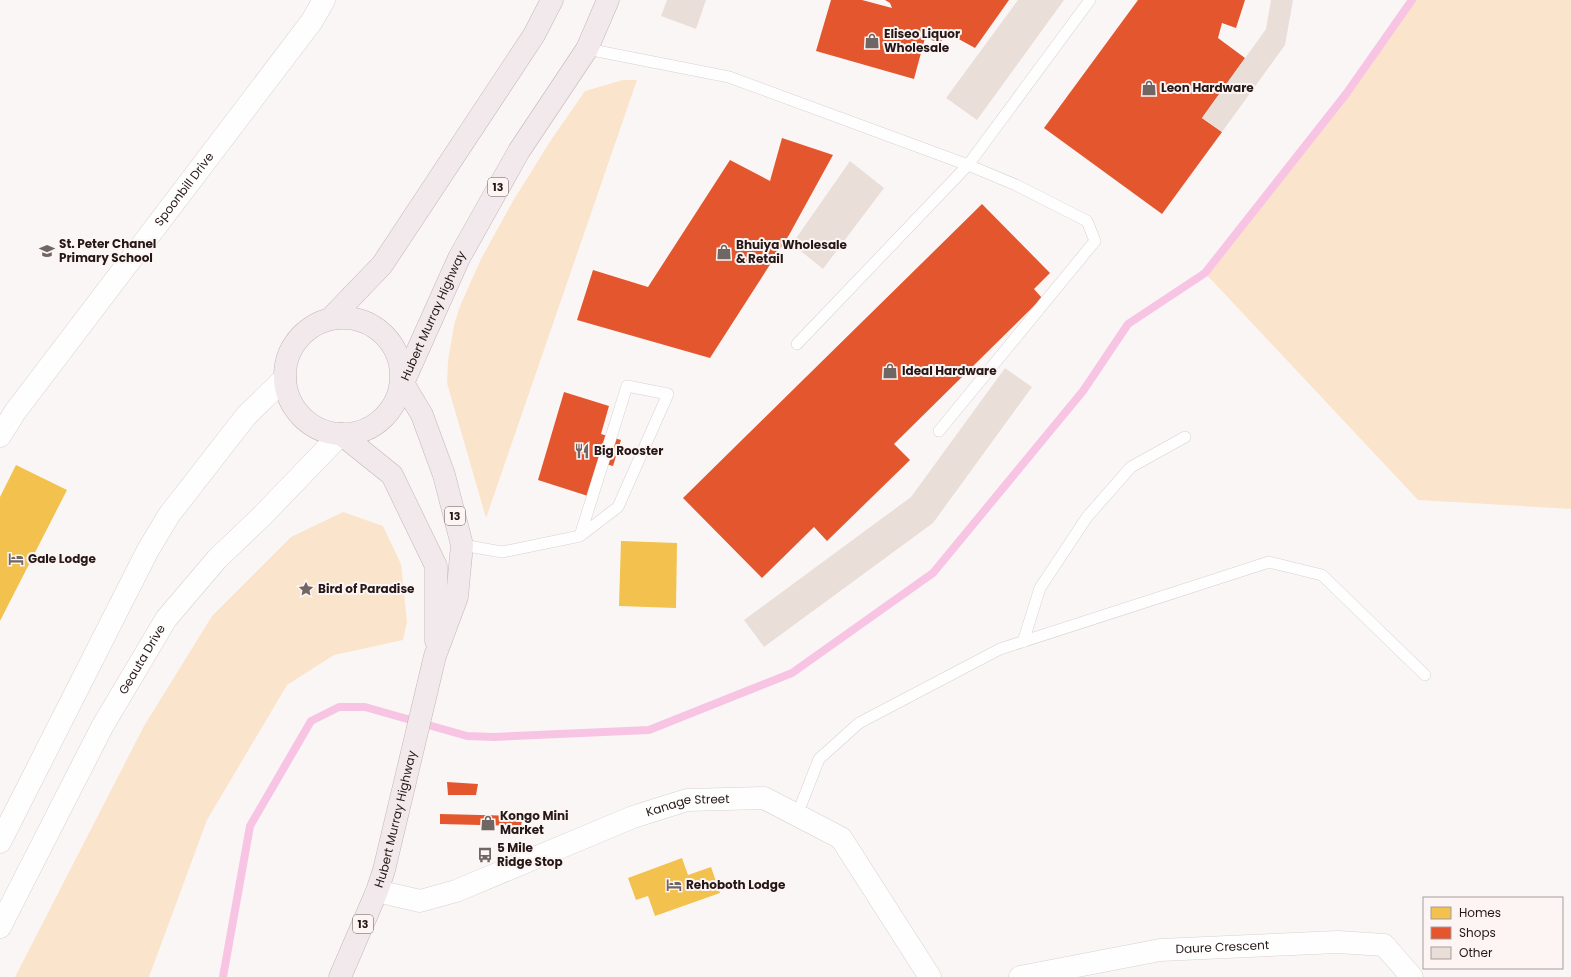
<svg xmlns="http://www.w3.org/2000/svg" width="1571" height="977" viewBox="0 0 1571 977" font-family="Poppins,sans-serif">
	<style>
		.green { fill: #fbe4cc }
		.homes { fill: #f2c14e }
		.shops { fill: #e4572e }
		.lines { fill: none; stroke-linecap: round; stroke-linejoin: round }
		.stream { stroke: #f8c4e3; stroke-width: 8 }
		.building { fill: #eaded8 }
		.service-casing { stroke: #d9d0d0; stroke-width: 12 }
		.minor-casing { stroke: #d9d0d0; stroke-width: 23 }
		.secondary-casing { stroke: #d9d0d0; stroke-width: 23 }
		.trunk-casing { stroke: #c3b5b7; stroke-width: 23 }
		.service { stroke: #fefefe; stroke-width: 11 }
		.minor { stroke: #fefefe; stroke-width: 22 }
		.secondary { stroke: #fefefe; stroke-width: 22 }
		.trunk { stroke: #f2e9ec; stroke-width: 22 }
		.labels { text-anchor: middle; stroke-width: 4; stroke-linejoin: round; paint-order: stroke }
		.shield { fill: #fdf5f4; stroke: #665a59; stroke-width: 1 }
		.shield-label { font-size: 11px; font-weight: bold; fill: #251816 }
		.poi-label { font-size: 12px; font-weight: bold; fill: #251816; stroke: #fdf5f4; text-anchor: start }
		.street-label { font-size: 12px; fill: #251816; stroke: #fdf5f4 }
	</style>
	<rect width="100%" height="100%" fill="#fbf6f6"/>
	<path class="green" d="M 1412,0 L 1571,0 L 1571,509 L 1418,500 L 1205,273 L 1346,94 Z
		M 623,80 L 637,80 L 486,518 L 447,383 L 448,361 L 454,325 L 460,306 L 481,259 L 513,201 L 551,140 L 585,91 Z
		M 343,512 L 383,526 L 401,564 L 407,622 L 403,640 L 334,655 L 287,685 L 207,820 L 149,977 L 15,977 L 144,726 L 212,616 L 291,537 Z"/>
	<path class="homes" d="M 16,465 L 67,490 L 0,621 L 0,497 Z
		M 621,541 L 677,543 L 676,608 L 619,606 Z
		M 682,858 L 688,875 L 711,867 L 720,893 L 655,916 L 648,896 L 636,900 L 628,878 Z"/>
	<path class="shops" d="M 831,0 L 862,0 L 892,8 L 890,3 L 885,0 L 1009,0 L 975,48 L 944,31 L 941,43 L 925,38 L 914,79 L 816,51 Z
		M 1138,0 L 1245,0 L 1236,28 L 1222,23 L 1218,38 L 1245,58 L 1202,118 L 1222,132 L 1162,214 L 1044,128 Z
		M 782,138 L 833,155 L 789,235 L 710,358 L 577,320 L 593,270 L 648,287 L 730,160 L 770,181 Z
		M 982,204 L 1050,273 L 1034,289 L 1042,298 L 894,444 L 910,460 L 827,541 L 814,527 L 762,578 L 683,498 Z
		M 564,392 L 609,406 L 601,434 L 621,440 L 613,466 L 598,462 L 588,496 L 538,480 Z
		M 447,782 L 478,784 L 476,795 L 448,795 Z
		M 440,814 L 523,816 L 521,826 L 440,824 Z"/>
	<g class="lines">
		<path class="stream" d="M 223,977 L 250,826 L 311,721 L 339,707 L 365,707 L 467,736 L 494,737 L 649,730 L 792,673 L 933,573 L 1083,391 L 1128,324 L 1205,273 L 1346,94 L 1412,0"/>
	</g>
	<path class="building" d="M 667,0 L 706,0 L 696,29 L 661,16 Z
		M 1018,0 L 1064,0 L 977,120 L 946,98 Z
		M 1271,0 L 1293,0 L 1285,45 L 1222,132 L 1202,118 L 1266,29 Z
		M 850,161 L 884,188 L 823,269 L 792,244 Z
		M 1005,368 L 1032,387 L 933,523 L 764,647 L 744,620 L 911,497 Z"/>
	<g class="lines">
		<g class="service-casing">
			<path id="service" d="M 587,49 L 729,77 L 968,165 L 1016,185 L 1087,221 L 1095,241 L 939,431
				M 797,344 L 968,165 L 1090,0
				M 462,545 L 502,552 L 580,536 L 618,507 L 668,394 L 627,386 L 580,536
				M 1023,642 L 1040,588 L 1087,517 L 1131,467 L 1185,437
				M 797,815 L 819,759 L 859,723 L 1000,649 L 1269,562 L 1322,575 L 1425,675"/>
		</g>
		<g class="minor-casing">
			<g id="minor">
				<path id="s1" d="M 0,436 L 15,412 L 312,21 L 324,0"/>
				<path id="s2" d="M 377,891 L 420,901 L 456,891 L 633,817 L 687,800 L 764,798 L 841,838 L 930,977"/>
				<path id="s3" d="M 1020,977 L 1160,950 L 1338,942 L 1384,945 L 1412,977"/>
			</g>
		</g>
		<g class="secondary-casing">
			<g id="secondary">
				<path d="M 0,842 L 116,613 L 148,550 L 169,515 L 246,416 L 285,378"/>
				<path id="s4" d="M 0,927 L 102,727 L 166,619 L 217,559 L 262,516 L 341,434"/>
			</g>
		</g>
		<g class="trunk-casing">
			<g id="trunk">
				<circle cx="343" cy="376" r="58"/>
				<path d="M 330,319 L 382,265 L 534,35 L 552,0"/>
				<path d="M 341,434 L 392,475 L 436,566 L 436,641"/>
				<path id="s5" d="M 340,977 L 377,891 L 384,870 L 435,656 L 457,597 L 462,545 L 444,475 L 422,415 L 403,383 L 459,258 L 519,151 L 587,49 L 608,0"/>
			</g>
		</g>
		<use href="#service" class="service"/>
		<use href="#minor" class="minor"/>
		<use href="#secondary" class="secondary"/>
		<use href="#trunk" class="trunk"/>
	</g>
	<defs>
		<g id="shop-bare" transform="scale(1.2)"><path d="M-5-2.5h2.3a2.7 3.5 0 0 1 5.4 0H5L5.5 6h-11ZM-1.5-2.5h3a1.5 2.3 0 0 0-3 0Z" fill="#706664" stroke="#fdf5f4" stroke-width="2.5" paint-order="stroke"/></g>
		<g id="school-bare" transform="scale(1.2)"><path d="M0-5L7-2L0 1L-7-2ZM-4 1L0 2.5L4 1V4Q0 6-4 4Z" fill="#706664" stroke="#fdf5f4" stroke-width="2.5" paint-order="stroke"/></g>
		<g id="restaurant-bare" transform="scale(1.2)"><path d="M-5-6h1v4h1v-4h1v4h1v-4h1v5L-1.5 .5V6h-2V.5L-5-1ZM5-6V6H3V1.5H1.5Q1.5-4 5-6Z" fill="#706664" stroke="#fdf5f4" stroke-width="2.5" paint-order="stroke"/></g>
		<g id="hotel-bare" transform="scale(1.2)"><path d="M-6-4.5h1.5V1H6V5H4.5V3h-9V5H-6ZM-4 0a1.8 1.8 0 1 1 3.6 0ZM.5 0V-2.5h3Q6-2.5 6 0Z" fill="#706664" stroke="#fdf5f4" stroke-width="2.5" paint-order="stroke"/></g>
		<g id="sight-bare" transform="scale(1.2)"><path d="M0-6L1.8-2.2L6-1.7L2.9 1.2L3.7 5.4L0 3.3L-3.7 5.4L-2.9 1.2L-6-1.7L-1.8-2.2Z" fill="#706664" stroke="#fdf5f4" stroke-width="2.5" paint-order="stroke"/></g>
		<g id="bus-bare" transform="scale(1.2)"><path d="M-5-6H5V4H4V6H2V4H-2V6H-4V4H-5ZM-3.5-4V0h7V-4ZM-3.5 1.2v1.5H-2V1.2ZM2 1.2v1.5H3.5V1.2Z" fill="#706664" stroke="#fdf5f4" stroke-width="2.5" paint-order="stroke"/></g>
	</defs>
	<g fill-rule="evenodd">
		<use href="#shop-bare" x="872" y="41"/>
		<use href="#shop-bare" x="1149" y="88"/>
		<use href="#school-bare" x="47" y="251"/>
		<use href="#shop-bare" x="724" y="252"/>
		<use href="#shop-bare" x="890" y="371"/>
		<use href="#restaurant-bare" x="582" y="451"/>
		<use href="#hotel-bare" x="16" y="559"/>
		<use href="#sight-bare" x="306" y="589"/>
		<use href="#shop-bare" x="488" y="823"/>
		<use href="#bus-bare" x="485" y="855"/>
		<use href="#hotel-bare" x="674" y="885"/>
	</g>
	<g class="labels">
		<g class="shield">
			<rect x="488" y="178" width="20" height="18" rx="3"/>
			<rect x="445" y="507" width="20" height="18" rx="3"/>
			<rect x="353" y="915" width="20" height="18" rx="3"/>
		</g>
		<g class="shield-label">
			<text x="498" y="191">13</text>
			<text x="455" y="520">13</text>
			<text x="363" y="928">13</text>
		</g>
		<g class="poi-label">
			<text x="884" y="38">Eliseo Liquor<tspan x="884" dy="14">Wholesale</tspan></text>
			<text x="1161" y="92">Leon Hardware</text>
			<text x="59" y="248">St. Peter Chanel<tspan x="59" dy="14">Primary School</tspan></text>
			<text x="736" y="249">Bhuiya Wholesale<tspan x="736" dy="14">&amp; Retail</tspan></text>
			<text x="902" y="375">Ideal Hardware</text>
			<text x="594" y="455">Big Rooster</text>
			<text x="28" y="563">Gale Lodge</text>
			<text x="318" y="593">Bird of Paradise</text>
			<text x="500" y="820">Kongo Mini<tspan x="500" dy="14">Market</tspan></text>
			<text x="497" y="852">5 Mile<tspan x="497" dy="14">Ridge Stop</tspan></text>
			<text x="686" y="889">Rehoboth Lodge</text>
		</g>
		<g class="street-label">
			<text dy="4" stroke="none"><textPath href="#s1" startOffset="308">Spoonbill Drive</textPath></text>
			<text dy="4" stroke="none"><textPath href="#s5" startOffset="698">Hubert Murray Highway</textPath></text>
			<text dy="4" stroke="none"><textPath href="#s4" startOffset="303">Geauta Drive</textPath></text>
			<text dy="4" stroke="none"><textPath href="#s2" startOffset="330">Kanage Street</textPath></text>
			<text dy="4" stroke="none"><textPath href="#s5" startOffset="168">Hubert Murray Highway</textPath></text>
			<text dy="4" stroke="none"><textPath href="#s3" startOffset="205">Daure Crescent</textPath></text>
		</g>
	</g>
	<rect x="1423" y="897" width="140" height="72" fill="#fdf5f4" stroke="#a79d9b"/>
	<rect x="1431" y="907" width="20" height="12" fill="#f2c14e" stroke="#a79d9b"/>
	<text x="1459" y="917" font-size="12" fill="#251816">Homes</text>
	<rect x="1431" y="927" width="20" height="12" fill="#e4572e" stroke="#a79d9b"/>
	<text x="1459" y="937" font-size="12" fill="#251816">Shops</text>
	<rect x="1431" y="947" width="20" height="12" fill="#eaded8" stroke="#a79d9b"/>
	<text x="1459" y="957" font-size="12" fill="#251816">Other</text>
</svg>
